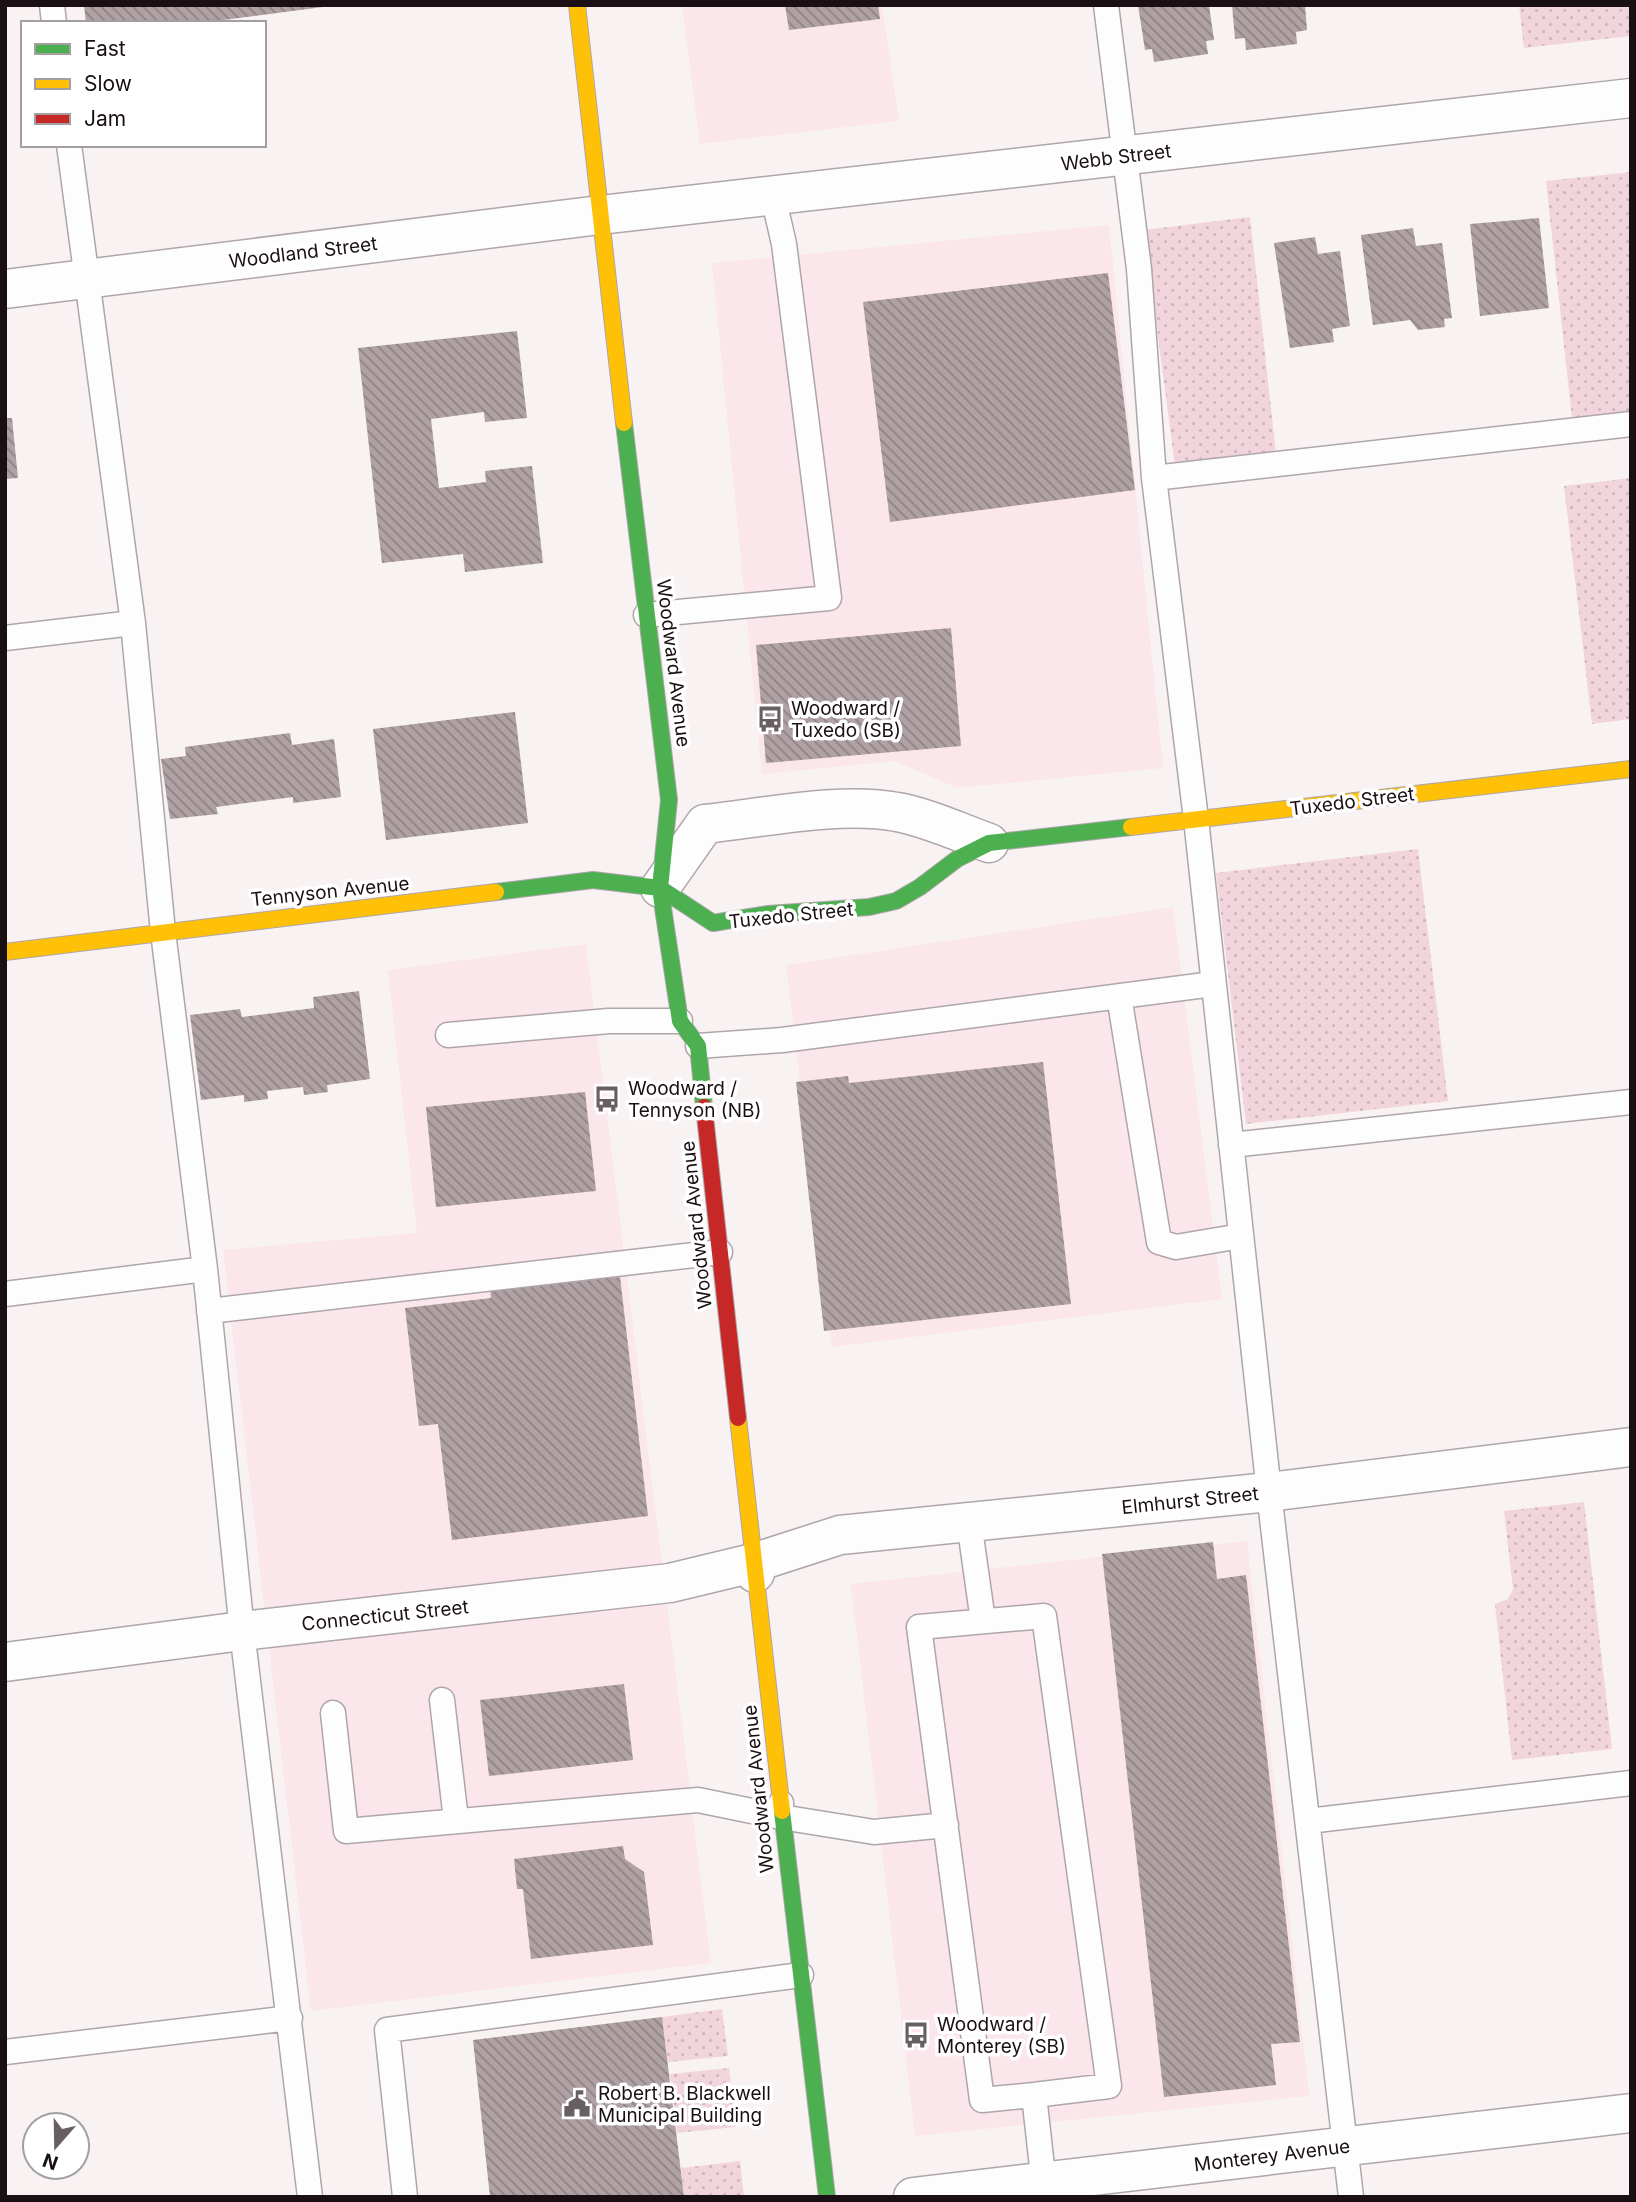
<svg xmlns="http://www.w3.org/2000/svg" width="1636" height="2202" viewBox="0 0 1636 2202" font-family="Inter,sans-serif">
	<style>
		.built { fill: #fbe6eb }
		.grass { fill: url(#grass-dots) }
		.building { fill: url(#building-back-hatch) }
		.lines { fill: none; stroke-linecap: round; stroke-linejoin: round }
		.lane-casing { stroke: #aea6a8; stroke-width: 27 }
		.street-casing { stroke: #aea6a8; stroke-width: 41 }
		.fast-casing { stroke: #aea6a8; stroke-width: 18 }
		.slow-casing { stroke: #aea6a8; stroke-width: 18 }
		.jam-casing { stroke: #aea6a8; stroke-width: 18 }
		.lane { stroke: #fefdfd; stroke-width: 24 }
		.street { stroke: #fefdfd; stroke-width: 38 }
		.fast { stroke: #4caf50; stroke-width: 16 }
		.slow { stroke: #ffc107; stroke-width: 16 }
		.jam { stroke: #c62828; stroke-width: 16 }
		.labels { text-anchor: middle; stroke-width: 7; stroke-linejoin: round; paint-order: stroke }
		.street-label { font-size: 19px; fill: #1a1013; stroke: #fff }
		.poi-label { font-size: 19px; fill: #1a1013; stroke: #fff; text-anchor: start }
	</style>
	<defs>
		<pattern id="grass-dots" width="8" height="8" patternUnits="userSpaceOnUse" patternTransform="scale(1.75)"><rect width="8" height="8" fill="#f2d5dc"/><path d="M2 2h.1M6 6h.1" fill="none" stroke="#cfb6bc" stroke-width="1.8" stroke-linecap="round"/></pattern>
		<pattern id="building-back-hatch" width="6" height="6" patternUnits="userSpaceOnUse" patternTransform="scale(1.75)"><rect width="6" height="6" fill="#afa1a4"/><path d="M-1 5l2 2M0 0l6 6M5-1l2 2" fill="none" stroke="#8e8284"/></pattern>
	</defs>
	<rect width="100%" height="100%" fill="#f9f2f3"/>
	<path class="built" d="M 682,5 L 882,5 L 899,121 L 700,144 Z
		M 1109,225 L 1163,768 L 957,788 L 895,761 L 762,774 L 712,263 Z
		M 1173,907 L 1222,1299 L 832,1347 L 786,965 Z
		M 586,944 L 711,1963 L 311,2011 L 223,1250 L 417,1233 L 388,970 Z
		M 1247,1541 L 1309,2096 L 915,2136 L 851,1584 Z"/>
	<path class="grass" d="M 1519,5 L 1631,5 L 1631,36 L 1524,48 Z
		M 1631,172 L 1631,412 L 1572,418 L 1546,181 Z
		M 1250,217 L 1276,454 L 1175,466 L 1144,230 Z
		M 1631,478 L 1631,719 L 1592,724 L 1564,486 Z
		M 1418,849 L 1448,1101 L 1246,1124 L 1216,873 Z
		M 1584,1502 L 1612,1749 L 1512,1760 L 1495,1604 L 1508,1599 L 1513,1589 L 1504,1511 Z
		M 722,2009 L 728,2056 L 668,2062 L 662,2017 Z
		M 729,2068 L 736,2127 L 677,2133 L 670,2074 Z
		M 740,2161 L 744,2197 L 684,2197 L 681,2168 Z"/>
	<path class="building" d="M 84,5 L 323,5 L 323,7 L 200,23 L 86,23 Z
		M 785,5 L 878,5 L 880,19 L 789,30 Z
		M 1138,5 L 1209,5 L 1214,40 L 1206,41 L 1208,54 L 1154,62 L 1152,49 L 1145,50 Z
		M 1232,5 L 1305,5 L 1307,30 L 1296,32 L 1297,44 L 1246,50 L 1245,38 L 1235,39 Z
		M 1539,218 L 1549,308 L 1480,316 L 1470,224 Z
		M 1413,228 L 1416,246 L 1442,243 L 1452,318 L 1444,319 L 1445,327 L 1418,330 L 1410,320 L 1373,325 L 1361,235 Z
		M 1315,237 L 1318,254 L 1340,251 L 1350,326 L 1332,329 L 1334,342 L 1290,348 L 1274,243 Z
		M 1108,273 L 1135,490 L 890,522 L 863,302 Z
		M 517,331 L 527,418 L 485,422 L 484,412 L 431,419 L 439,488 L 486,482 L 485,471 L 532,466 L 543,563 L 465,572 L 463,554 L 382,563 L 358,348 Z
		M 5,418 L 12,418 L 18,478 L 5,479 Z
		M 951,628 L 961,746 L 766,763 L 756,645 Z
		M 515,712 L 528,823 L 386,840 L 373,729 Z
		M 290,733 L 292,745 L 334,739 L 341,797 L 293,803 L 293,797 L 216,807 L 218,814 L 170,819 L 161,759 L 186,756 L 185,747 Z
		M 359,991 L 370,1079 L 327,1085 L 328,1092 L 304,1095 L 303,1087 L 267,1091 L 268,1099 L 244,1102 L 244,1095 L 201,1100 L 190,1015 L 240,1009 L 242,1017 L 314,1008 L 313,997 Z
		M 1043,1062 L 1071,1304 L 824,1331 L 796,1082 L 848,1076 L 849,1083 Z
		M 585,1092 L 596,1191 L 436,1207 L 426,1107 Z
		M 612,1273 L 613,1278 L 620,1277 L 648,1516 L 452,1540 L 438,1424 L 419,1426 L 405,1308 L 491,1298 L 490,1287 Z
		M 1213,1542 L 1217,1579 L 1246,1575 L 1300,2042 L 1271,2044 L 1276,2085 L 1164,2097 L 1102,1554 Z
		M 624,1684 L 633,1760 L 489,1776 L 480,1700 Z
		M 623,1846 L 625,1859 L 644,1872 L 653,1945 L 531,1959 L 523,1889 L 517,1889 L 514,1859 Z
		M 662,2017 L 684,2197 L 490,2197 L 473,2040 Z"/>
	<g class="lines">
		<g class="lane-casing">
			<path id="lane" d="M 52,5 L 54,23
				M 1106,5 L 1139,269 L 1154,478 L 1196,819 L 1269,1492 L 1351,2197
				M 69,145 L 133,623 L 163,932 L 205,1269 L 242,1631 L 310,2197
				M 1154,478 L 1631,424
				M 646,615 L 829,598 L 784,244 L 773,196
				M 5,638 L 133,623
				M 1119,996 L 1159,1242 L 1176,1247 L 1241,1236
				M 448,1035 L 609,1021 L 680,1021
				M 698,1046 L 782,1040 L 1213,984
				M 1231,1145 L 1631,1102
				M 5,1294 L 205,1269
				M 209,1311 L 720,1252
				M 969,1522 L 983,1621
				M 442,1700 L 456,1820
				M 333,1713 L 346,1831 L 698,1800 L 781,1817 L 781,1803
				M 781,1817 L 874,1832 L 946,1825
				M 1308,1821 L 1631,1783
				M 5,2052 L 290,2018
				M 1034,2095 L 982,2100 L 919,1627 L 1044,1616 L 1109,2086 L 1034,2095 L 1045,2194
				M 405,2197 L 387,2030 L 801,1975"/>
		</g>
		<g class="street-casing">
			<path id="street" d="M 5,289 L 600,215 L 1631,98
				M 660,888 L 705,824 C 762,818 842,801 897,812 C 926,817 961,833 989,843
				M 753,1563 L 840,1535 L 1269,1492 L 1631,1447
				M 5,1662 L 242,1631 L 670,1583 L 753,1563 L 755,1573
				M 913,2197 L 1631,2113"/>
		</g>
		<g class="fast-casing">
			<path id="fast" d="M 624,423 L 669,800 L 660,888 L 680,1021 L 698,1046 L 704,1107
				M 496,892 L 593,880 L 660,888 L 713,923 L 768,914 L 869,907 L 896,901 L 920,887 L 957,859 L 989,843 L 1131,827
				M 782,1811 L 827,2197"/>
		</g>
		<g class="slow-casing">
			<path id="slow" d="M 577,5 L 624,423
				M 1131,827 L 1631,769
				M 5,952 L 496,892
				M 738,1418 L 782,1811"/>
		</g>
		<g class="jam-casing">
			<path id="jam" d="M 704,1107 L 738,1418"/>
		</g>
		<use href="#lane" class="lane"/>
		<use href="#street" class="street"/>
		<use href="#fast" class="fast"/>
		<use href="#slow" class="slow"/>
		<use href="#jam" class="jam"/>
	</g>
	<defs>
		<g id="bus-bare" transform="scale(2.1)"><path d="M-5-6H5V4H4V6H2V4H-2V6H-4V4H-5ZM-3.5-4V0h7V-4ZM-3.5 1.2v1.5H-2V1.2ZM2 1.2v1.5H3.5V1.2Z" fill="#685f61" stroke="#fff" stroke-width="2.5" paint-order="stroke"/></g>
		<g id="civic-bare" transform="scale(2.1)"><path d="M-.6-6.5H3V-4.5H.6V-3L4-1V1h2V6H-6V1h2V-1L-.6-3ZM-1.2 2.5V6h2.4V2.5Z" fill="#685f61" stroke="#fff" stroke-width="2.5" paint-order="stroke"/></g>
	</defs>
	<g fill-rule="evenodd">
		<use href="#bus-bare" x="770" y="719"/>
		<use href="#bus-bare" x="607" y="1099"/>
		<use href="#bus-bare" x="916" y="2035"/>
		<use href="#civic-bare" x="577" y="2104"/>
	</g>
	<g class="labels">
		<g class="street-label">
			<text transform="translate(1116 157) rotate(-7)" y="7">Webb Street</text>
			<text transform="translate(303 252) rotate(-7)" y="7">Woodland Street</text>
			<text transform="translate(674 663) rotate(83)" y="7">Woodward Avenue</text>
			<text transform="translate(1352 801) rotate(-7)" y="7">Tuxedo Street</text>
			<text transform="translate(330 891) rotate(-6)" y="7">Tennyson Avenue</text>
			<text transform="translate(791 915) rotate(-6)" y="7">Tuxedo Street</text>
			<text transform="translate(696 1225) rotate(-96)" y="7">Woodward Avenue</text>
			<text transform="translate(1190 1500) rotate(-6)" y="7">Elmhurst Street</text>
			<text transform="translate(385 1615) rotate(-6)" y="7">Connecticut Street</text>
			<text transform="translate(758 1789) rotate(-96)" y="7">Woodward Avenue</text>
			<text transform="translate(1272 2155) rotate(-7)" y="7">Monterey Avenue</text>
		</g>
		<g class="poi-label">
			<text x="791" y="715">Woodward /<tspan x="791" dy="22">Tuxedo (SB)</tspan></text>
			<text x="628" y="1095">Woodward /<tspan x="628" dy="22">Tennyson (NB)</tspan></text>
			<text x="937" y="2031">Woodward /<tspan x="937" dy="22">Monterey (SB)</tspan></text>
			<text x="598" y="2100">Robert B. Blackwell<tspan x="598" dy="22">Municipal Building</tspan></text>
		</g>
	</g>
	<rect width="1636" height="2202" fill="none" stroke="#1a1013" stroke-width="14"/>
	<rect x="21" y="21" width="245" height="126" fill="#ffffff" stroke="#a39fa1" stroke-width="2"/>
	<rect x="35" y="44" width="35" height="10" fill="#4caf50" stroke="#a39fa1" stroke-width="2"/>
	<text x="84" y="56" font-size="21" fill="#1a1013">Fast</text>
	<rect x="35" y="79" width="35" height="10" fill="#ffc107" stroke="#a39fa1" stroke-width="2"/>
	<text x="84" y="91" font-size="21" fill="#1a1013">Slow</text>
	<rect x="35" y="114" width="35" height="10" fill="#c62828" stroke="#a39fa1" stroke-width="2"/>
	<text x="84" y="126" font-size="21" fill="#1a1013">Jam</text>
	<g transform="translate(56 2146) rotate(200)"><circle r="33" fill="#ffffff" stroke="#a39fa1" stroke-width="2"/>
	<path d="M0-5L12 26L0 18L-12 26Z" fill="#685f61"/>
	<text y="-10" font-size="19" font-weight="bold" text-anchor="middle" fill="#1a1013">N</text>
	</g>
</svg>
